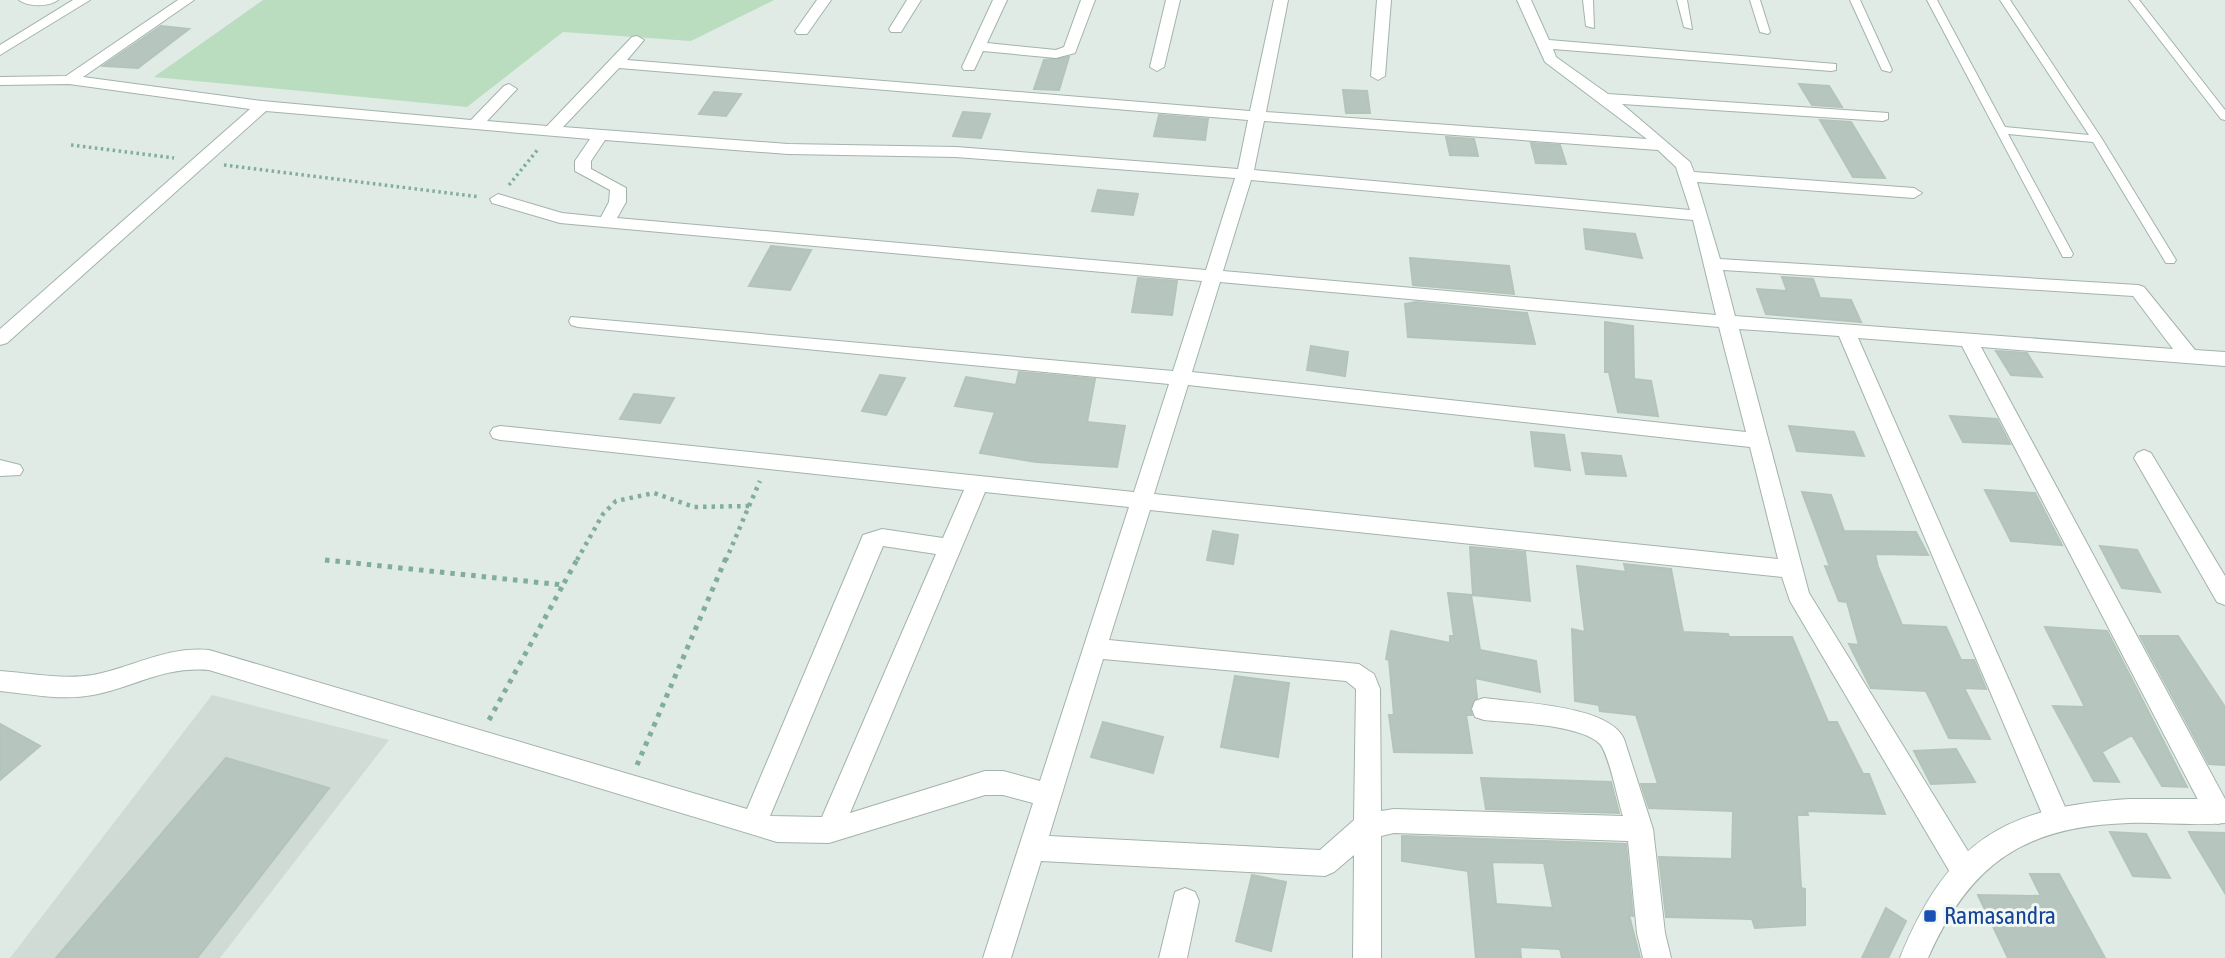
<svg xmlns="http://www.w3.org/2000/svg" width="2225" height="958" viewBox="0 0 2225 958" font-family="'Asap Condensed',sans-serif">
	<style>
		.built { fill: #cfdbd4 }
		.green { fill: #badcbf }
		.building { fill: #b6c6be; stroke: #b3c4bb; stroke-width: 2; fill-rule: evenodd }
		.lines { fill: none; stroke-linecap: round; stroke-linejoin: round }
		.service-casing { stroke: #a3b3ab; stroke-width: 2 }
		.minor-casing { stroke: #a3b3ab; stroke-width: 2 }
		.tertiary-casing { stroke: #a3b3ab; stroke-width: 2 }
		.path-far2 { stroke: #81ae9b; stroke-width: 3.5; stroke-dasharray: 2.5 3.5; stroke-linecap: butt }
		.path-far1 { stroke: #81ae9b; stroke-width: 4.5; stroke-dasharray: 3.5 5; stroke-linecap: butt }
		.path { stroke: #81ae9b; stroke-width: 5; stroke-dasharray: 4.5 6; stroke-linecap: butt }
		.service { fill: #fff; fill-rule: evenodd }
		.minor { fill: #fff; fill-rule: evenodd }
		.tertiary { fill: #fff; fill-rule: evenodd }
		.transit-dot { fill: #1a4fb4; stroke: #f1f8f3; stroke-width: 2.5 }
		.labels { text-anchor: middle; stroke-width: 6; stroke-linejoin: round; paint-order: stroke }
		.near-transit-label { font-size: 24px; fill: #164399; stroke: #f1f8f3; text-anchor: start }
	</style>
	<rect width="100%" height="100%" fill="#e0ebe5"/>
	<path class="built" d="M 212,695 L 389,740 L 220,958 L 10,958 Z"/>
	<path class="green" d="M 263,0 L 774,0 L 691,41 L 563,32 L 467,107 L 154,77 Z"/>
	<path class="building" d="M 161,26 L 189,29 L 138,68 L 103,66 Z
		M 1069,57 L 1059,90 L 1034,89 L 1044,60 Z
		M 1799,84 L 1829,86 L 1842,107 L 1812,105 Z
		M 1343,90 L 1367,91 L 1370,113 L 1346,113 Z
		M 714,92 L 741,94 L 726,116 L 699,114 Z
		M 963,112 L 990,114 L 981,138 L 953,136 Z
		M 1159,115 L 1208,119 L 1205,140 L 1154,136 Z
		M 1820,120 L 1851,122 L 1885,178 L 1853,177 Z
		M 1446,137 L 1474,139 L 1478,156 L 1450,155 Z
		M 1531,143 L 1560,145 L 1566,164 L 1536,163 Z
		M 1098,190 L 1138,194 L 1133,215 L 1092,211 Z
		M 1584,229 L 1635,234 L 1642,258 L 1586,249 Z
		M 771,246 L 811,250 L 790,290 L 749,286 Z
		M 1410,258 L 1509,266 L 1514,294 L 1413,285 Z
		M 1782,277 L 1813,279 L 1820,298 L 1851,300 L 1861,322 L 1766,314 L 1757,289 L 1787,291 Z
		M 1138,278 L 1177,281 L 1172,315 L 1132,312 Z
		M 1416,302 L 1527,313 L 1535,344 L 1408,337 L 1405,304 Z
		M 1605,322 L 1633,326 L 1634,379 L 1651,381 L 1658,416 L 1618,412 L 1609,372 L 1605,372 Z
		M 1311,346 L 1348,352 L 1345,376 L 1307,370 Z
		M 1996,351 L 2027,353 L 2042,377 L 2011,375 Z
		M 1019,372 L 1095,379 L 1087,422 L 1125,426 L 1117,467 L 1036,462 L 980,453 L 995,412 L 955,406 L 966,377 L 1016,385 Z
		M 880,375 L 905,378 L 886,415 L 862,411 Z
		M 634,394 L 674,398 L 660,423 L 620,419 Z
		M 1950,416 L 1997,419 L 2010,444 L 1963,442 Z
		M 1789,426 L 1854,432 L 1864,456 L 1797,451 Z
		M 1531,432 L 1564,435 L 1570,470 L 1535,466 Z
		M 1582,453 L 1621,456 L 1626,476 L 1586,474 Z
		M 1985,490 L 2035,493 L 2062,545 L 2011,541 Z
		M 1802,492 L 1831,495 L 1844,531 L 1916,532 L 1928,555 L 1875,554 L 1878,567 L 1902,625 L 1946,627 L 1961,660 L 1974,660 L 1986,689 L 1964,688 L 1990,739 L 1949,738 L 1926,691 L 1871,688 L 1849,644 L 1859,645 L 1847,602 L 1839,601 L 1825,566 L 1830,567 Z
		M 1213,531 L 1238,535 L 1233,564 L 1207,560 Z
		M 2100,546 L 2137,550 L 2160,592 L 2122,588 Z
		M 1470,547 L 1525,552 L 1530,601 L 1473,595 Z
		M 1624,564 L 1671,569 L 1683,632 L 1728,634 L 1729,637 L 1792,637 L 1828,722 L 1837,722 L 1863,774 L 1869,774 L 1885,814 L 1807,811 L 1808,815 L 1797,815 L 1801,888 L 1805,889 L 1805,925 L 1755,928 L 1752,919 L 1666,917 L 1659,857 L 1732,859 L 1733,811 L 1649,808 L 1641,784 L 1658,784 L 1636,715 L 1600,711 L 1599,705 L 1575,701 L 1572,629 L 1585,632 L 1577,566 L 1626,572 Z
		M 1448,593 L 1471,595 L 1480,650 L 1536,661 L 1540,692 L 1475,678 L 1477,698 L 1470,708 L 1472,715 L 1466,715 L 1472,753 L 1394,752 L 1389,715 L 1394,715 L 1389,660 L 1386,659 L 1391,631 L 1450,643 L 1450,636 L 1454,636 Z
		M 2045,627 L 2107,631 L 2187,787 L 2162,786 L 2132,735 L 2102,752 L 2119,782 L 2094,781 L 2053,706 L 2085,707 Z
		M 2140,636 L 2178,636 L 2225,707 L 2225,765 L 2209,764 Z
		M 1235,676 L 1289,683 L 1278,757 L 1221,747 Z
		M 1103,722 L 1163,737 L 1153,773 L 1091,757 Z
		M 0,724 L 40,746 L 0,780 Z
		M 1956,749 L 1975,782 L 1931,784 L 1914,751 Z
		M 226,758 L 329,788 L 197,958 L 56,958 Z
		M 1481,778 L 1611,782 L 1619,813 L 1486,809 Z
		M 2110,832 L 2146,834 L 2170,878 L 2133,876 Z
		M 2189,832 L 2225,833 L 2225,893 L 2192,838 Z
		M 1402,836 L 1626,844 L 1633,916 L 1629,915 L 1640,958 L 1562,958 L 1560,949 L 1520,947 L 1521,958 L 1476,958 L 1468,871 L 1402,861 ZM 1492,862 L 1544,863 L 1553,908 L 1496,904 Z
		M 2030,874 L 2059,874 L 2105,958 L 2008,958 L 1978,895 L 2041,896 Z
		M 1252,875 L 1286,882 L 1271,951 L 1236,941 Z
		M 1886,908 L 1906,921 L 1888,958 L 1862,958 Z"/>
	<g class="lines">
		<g class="service-casing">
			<path id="service" d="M 1583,0 L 1593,0 L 1594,28 L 1586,26 Z
				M 1677,0 L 1687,0 L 1692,29 L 1684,27 Z
				M 1750,0 L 1760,0 L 1770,32 L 1768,34 L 1760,32 Z
				M 1850,0 L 1860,0 L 1892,70 L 1890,72 L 1882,70 Z
				M 1927,0 L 1937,0 L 2005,127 L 2089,135 L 2000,0 L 2010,0 L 2102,139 L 2176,260 L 2174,263 L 2166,263 L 2093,142 L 2008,134 L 2073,254 L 2071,257 L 2063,257 Z
				M 2129,0 L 2139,0 L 2225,110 L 2225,120 L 2221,119 Z"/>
		</g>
		<g class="minor-casing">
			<path id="minor" d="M 19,0 L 58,0 C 49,7 28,7 19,0 Z
				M 73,0 L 90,0 L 0,55 L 0,45 Z
				M 178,0 L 194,0 L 83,77 L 262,101 L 471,120 L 504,86 L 509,84 L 517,89 L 487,121 L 547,126 L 632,37 L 637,36 L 644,40 L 627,60 L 1250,111 L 1274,0 L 1288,0 L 1266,112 L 1647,139 L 1545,62 L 1517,0 L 1531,0 L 1549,40 L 1836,64 L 1836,70 L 1831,71 L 1553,49 L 1556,57 L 1608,94 L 1888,113 L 1888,119 L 1883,121 L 1622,104 L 1690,162 L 1694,172 L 1914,188 L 1922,193 L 1914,198 L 1697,182 L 1720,259 L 2138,285 L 2144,287 L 2195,350 L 2225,352 L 2225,366 L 1981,347 L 2225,799 L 2225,821 L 2218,824 L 2209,821 L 1962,346 L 1858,338 L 2069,816 L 2065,825 L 2056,828 L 2047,825 L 2043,816 L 1839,336 L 1739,329 L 1809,593 L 1974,861 L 1977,870 L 1974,879 L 1964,883 L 1954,879 L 1790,601 L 1782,577 L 1150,510 L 1109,640 L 1359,664 L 1374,674 L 1380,689 L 1381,811 L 1394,809 L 1623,816 C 1618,801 1609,754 1600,744 C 1580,724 1512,723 1484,720 L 1475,717 L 1472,709 L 1475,701 L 1484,698 C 1518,703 1609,705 1624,739 L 1653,829 L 1665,933 L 1671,958 L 1643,958 L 1637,933 L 1628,841 L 1394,833 L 1381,836 L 1381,958 L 1353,958 L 1354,855 L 1334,872 L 1325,876 L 1041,861 L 1011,958 L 983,958 L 1033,803 L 1003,795 L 985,795 L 829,843 L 777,842 L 209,670 C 163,666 135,687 93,695 C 62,701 31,694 0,691 L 0,671 C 31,673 62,680 93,675 C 134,667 166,646 209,650 L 747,809 L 863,535 L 882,529 L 943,538 L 964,490 L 500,440 L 493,438 L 490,433 L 493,428 L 500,426 L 1134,492 L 1169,384 L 578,327 L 571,325 L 569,321 L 571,317 L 1173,371 L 1202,281 L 560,223 L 492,203 L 490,199 L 498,194 L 562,213 L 601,217 L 609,202 L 610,190 L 575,171 L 575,161 L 590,139 L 266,111 L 7,343 L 0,345 L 0,329 L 250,109 L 69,84 L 0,85 L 0,77 L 66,76 ZM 619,68 L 1248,120 L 1238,169 L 956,147 L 788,144 L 563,127 ZM 1264,121 L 1658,150 L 1676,167 L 1690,210 L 1254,170 ZM 605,140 L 788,154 L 956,157 L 1235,178 L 1206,270 L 617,218 L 626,202 L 626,188 L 591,169 L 591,161 ZM 1251,180 L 1693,220 L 1716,315 L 1223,271 ZM 1723,270 L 2133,296 L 2173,349 L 1735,316 ZM 1220,282 L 1719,327 L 1746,432 L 1192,372 ZM 1188,385 L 1750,447 L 1778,559 L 1154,494 ZM 985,492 L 1129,507 L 1040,781 L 1003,771 L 985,771 L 850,813 ZM 883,546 L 936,554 L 822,817 L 770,816 ZM 1103,659 L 1346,681 L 1356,689 L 1354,820 L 1320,850 L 1049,836 Z
				M 817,0 L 831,0 L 807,34 L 797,34 L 795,31 Z
				M 907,0 L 921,0 L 901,32 L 891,32 L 889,29 Z
				M 993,0 L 1007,0 L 987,43 L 1056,50 L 1064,47 L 1081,0 L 1095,0 L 1075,53 L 1056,58 L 983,51 L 974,70 L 964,70 L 962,67 Z
				M 1166,0 L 1180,0 L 1164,67 L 1157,71 L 1150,67 Z
				M 1377,0 L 1391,0 L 1385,76 L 1378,80 L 1371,76 Z
				M 2144,450 L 2151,453 L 2225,576 L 2225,605 L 2217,602 L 2134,458 L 2137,453 Z
				M 0,460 L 20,465 L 23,470 L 20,475 L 0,476 Z
				M 1185,888 L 1195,892 L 1199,901 L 1187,958 L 1159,958 L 1175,892 Z"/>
		</g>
		<g class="tertiary-casing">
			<path id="tertiary" d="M 2129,799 L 2225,799 L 2225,823 C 2193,826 2161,822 2129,823 C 2025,826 1970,863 1928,958 L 1900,958 C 1948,841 2004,807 2129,799 Z"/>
		</g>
		<path class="path-far2" d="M 71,145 L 174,158
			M 224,165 L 480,197
			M 509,185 L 539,148"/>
		<path class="path-far1" d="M 749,506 L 760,481
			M 577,560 L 603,514 L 616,501 L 654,493 L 694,507 L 749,506 L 726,560"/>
		<path class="path" d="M 325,560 L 563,585 L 578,558
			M 489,720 L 563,585
			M 637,765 L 726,558"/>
		<use href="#service" class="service"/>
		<use href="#minor" class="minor"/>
		<use href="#tertiary" class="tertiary"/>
	</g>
	<rect class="transit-dot" x="1923" y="909" width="14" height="14" rx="3.5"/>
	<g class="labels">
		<g class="near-transit-label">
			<text x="1944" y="924">Ramasandra</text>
		</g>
	</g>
</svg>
